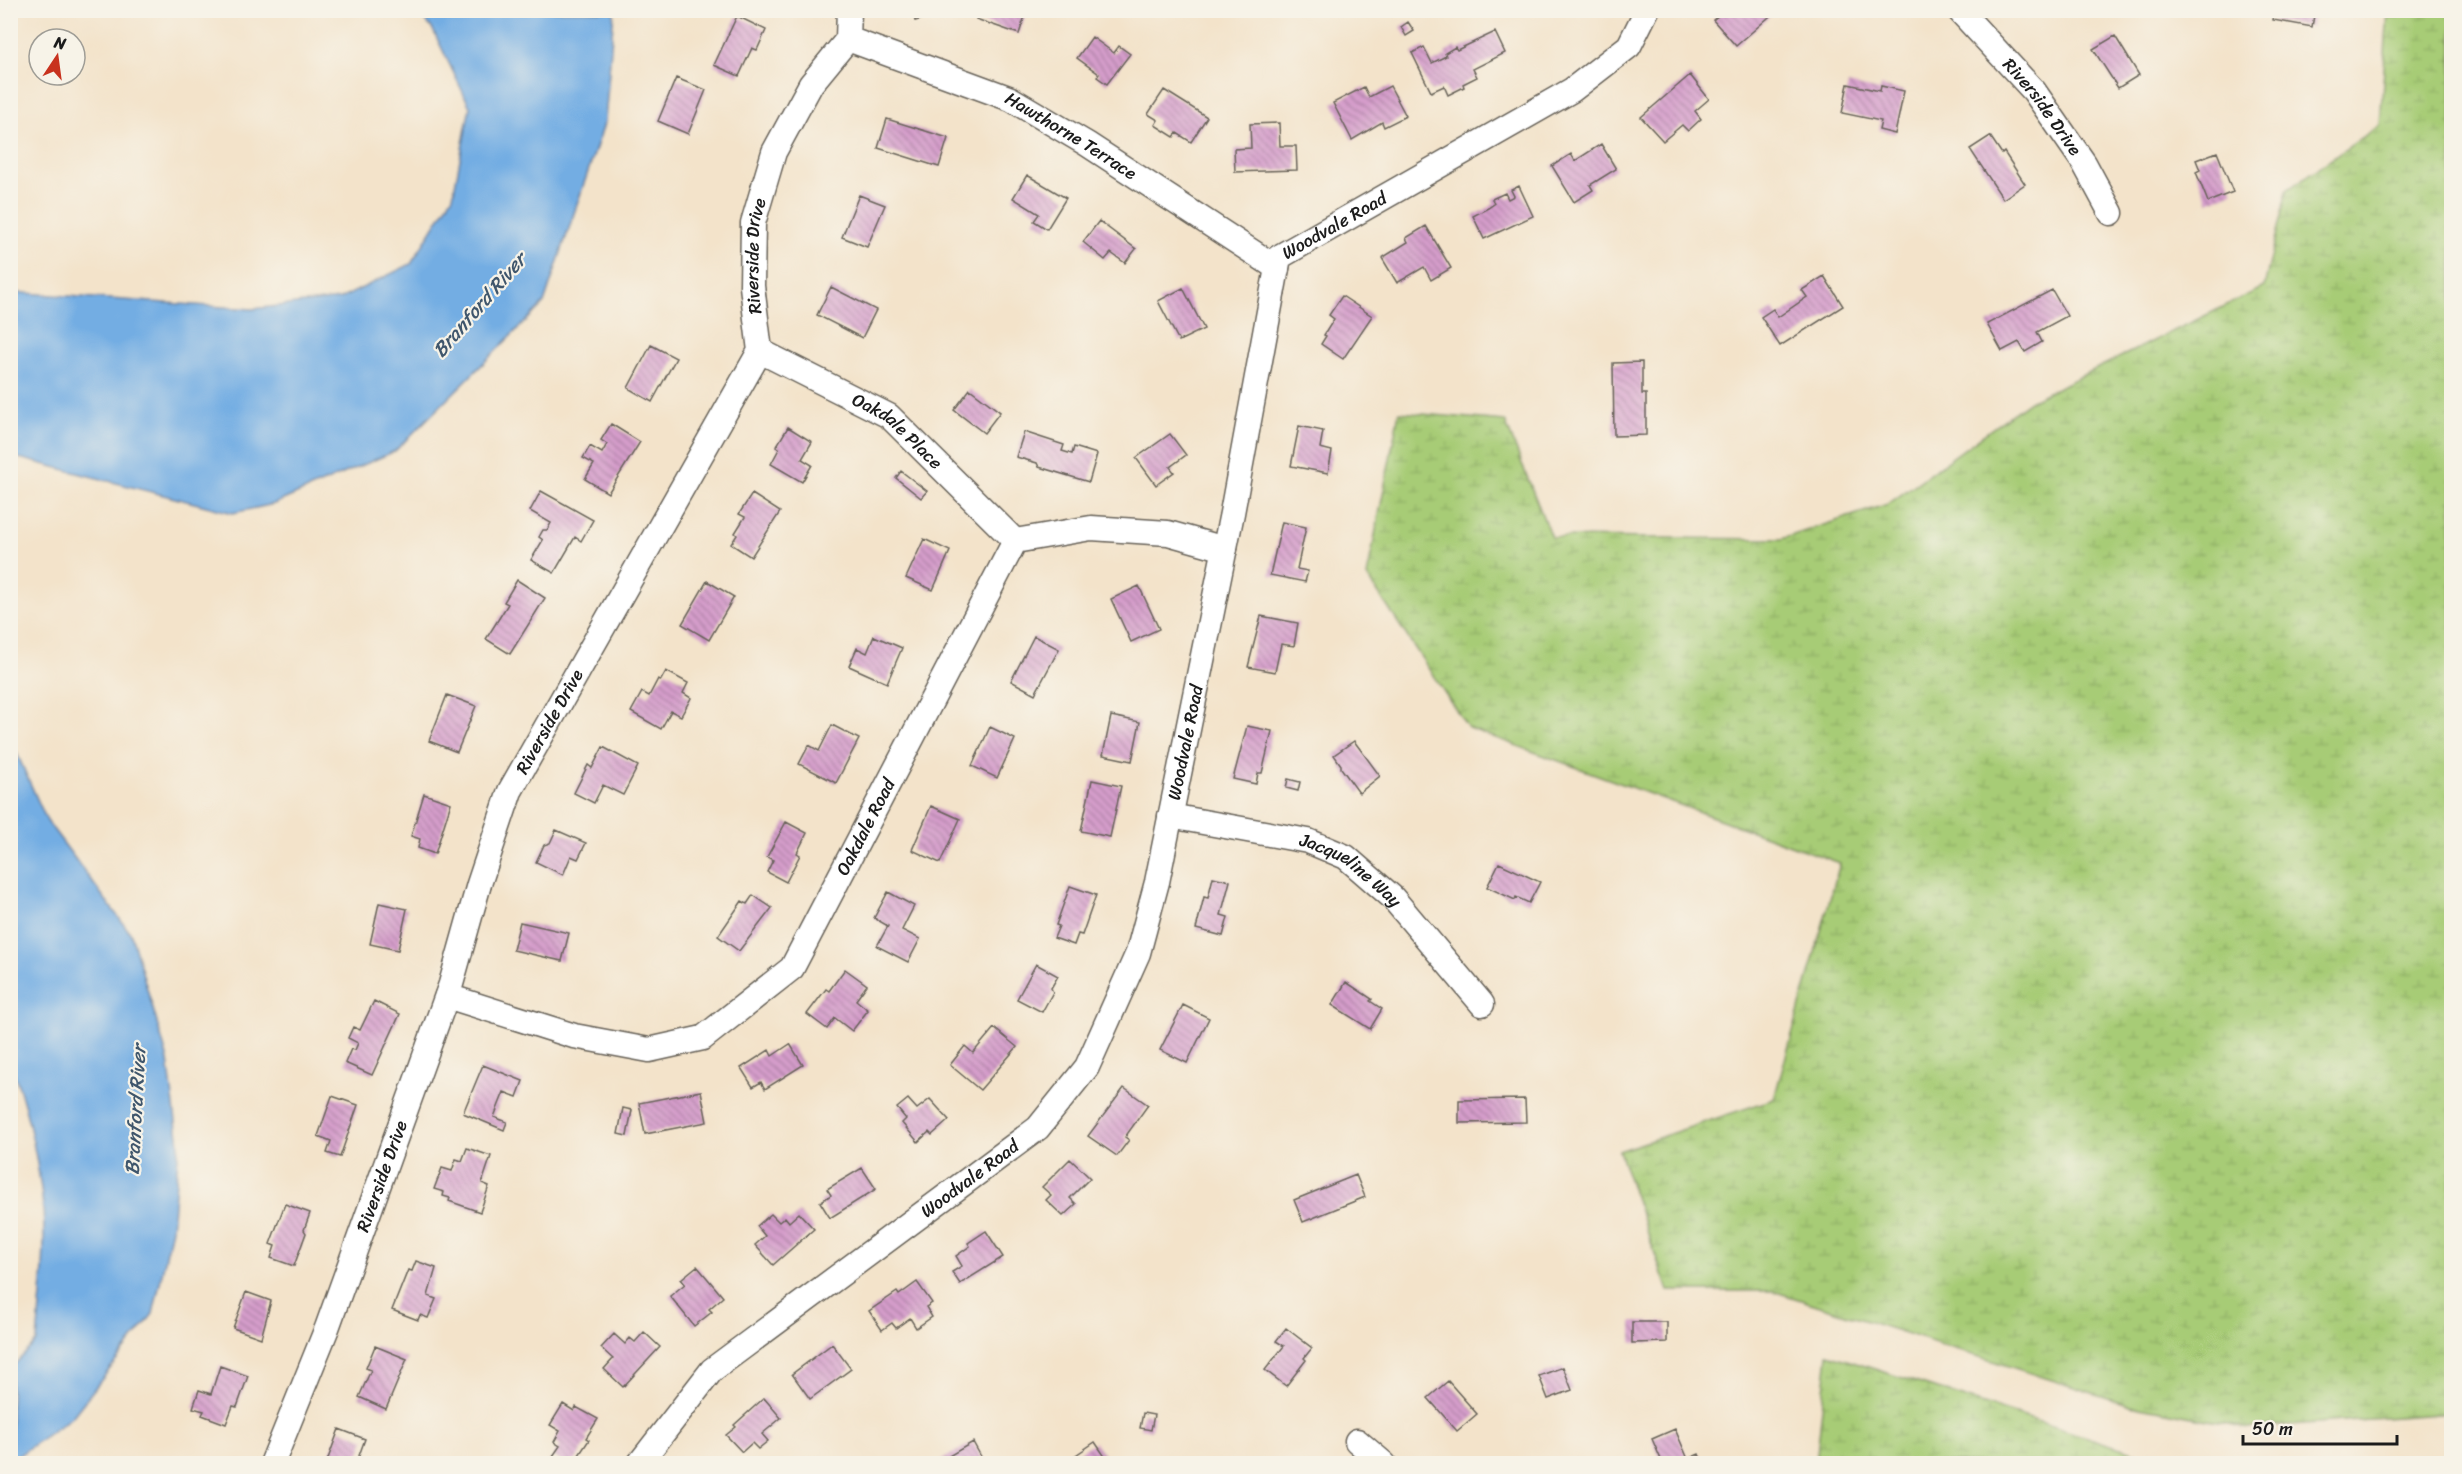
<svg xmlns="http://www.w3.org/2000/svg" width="2462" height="1474" viewBox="0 0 2462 1474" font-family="Sriracha,sans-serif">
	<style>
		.wetland { fill: url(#wetland-marsh); stroke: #627449; stroke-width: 1.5 }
		.water { fill: #73ade3; stroke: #486480; stroke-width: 1.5 }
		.building { fill: url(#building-back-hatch) }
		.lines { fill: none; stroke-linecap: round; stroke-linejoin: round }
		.minor-casing { stroke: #676259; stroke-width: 27 }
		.minor { stroke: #fff; stroke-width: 24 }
		.labels { text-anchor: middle; stroke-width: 4.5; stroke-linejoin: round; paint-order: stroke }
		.street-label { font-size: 18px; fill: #1c1c1c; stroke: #f7f3e8 }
		.water-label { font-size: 20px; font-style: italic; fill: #3f566c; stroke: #f7f3e8 }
	</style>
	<defs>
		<pattern id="wetland-marsh" width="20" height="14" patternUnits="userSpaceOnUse" patternTransform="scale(1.5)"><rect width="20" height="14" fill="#a7cc76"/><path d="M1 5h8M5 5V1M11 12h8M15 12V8" fill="none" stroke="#8faf66"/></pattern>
		<pattern id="building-back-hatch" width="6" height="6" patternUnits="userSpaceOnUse" patternTransform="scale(1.5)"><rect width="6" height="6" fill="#d59dcb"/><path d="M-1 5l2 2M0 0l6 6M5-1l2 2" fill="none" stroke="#ac7fa4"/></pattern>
	</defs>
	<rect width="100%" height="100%" fill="#f7f3e8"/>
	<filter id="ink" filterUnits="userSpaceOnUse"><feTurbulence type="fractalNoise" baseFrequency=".0167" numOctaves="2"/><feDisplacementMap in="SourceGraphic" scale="12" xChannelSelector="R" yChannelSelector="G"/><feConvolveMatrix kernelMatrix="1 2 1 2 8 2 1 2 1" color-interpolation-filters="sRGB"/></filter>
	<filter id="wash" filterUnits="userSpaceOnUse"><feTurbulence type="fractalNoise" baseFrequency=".008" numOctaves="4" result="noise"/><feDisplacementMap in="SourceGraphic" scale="24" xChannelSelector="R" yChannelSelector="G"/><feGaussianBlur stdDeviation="1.35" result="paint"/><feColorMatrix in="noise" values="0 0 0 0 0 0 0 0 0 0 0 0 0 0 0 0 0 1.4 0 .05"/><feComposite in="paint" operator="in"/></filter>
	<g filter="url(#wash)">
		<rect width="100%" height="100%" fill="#f3e3ca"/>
		<path class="wetland" d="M 2388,11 L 2452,11 L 2451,1413 L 2249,1428 L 2130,1405 L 1773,1291 L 1668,1291 L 1619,1151 L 1774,1099 L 1840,863 L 1468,728 L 1367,576 L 1399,412 L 1505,421 L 1551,537 L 1781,539 L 1888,504 L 2030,401 L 2264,287 L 2287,190 L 2380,125 Z
			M 1828,1354 L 2158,1460 L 2158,1463 L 1816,1463 Z"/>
		<path class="water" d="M 415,11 L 614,11 L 605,121 L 544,303 L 395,451 L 274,504 L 233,513 L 11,456 L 11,292 L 252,309 L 340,299 L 411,264 L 453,196 L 470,107 L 432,28 Z
			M 10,738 L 47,821 L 131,934 L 168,1060 L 179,1144 L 172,1229 L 153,1314 L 73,1416 L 11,1461 L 11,1368 L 37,1341 C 41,1291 48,1239 41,1189 C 35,1146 26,1104 11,1064 Z"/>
		<g id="blocks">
			<path class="building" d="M 912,10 L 940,10 L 941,14 L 915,21 Z
				M 979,10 L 1027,10 L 1019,34 L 976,19 Z
				M 1725,10 L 1777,10 L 1736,46 L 1713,20 Z
				M 2275,10 L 2315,10 L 2312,27 L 2273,20 Z
				M 737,16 L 766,30 L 757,50 L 752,48 L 739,76 L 714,65 Z
				M 1408,22 L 1414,31 L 1406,36 L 1401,27 Z
				M 1495,32 L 1505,53 L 1473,69 L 1477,77 L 1463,84 L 1464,87 L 1448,95 L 1444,86 L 1431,92 L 1412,53 L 1424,47 L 1432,63 L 1446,56 L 1445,53 L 1455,47 L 1457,50 Z
				M 2115,36 L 2139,75 L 2118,88 L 2093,49 Z
				M 1092,37 L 1114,53 L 1119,46 L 1130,54 L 1107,84 L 1097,77 L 1099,74 L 1077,58 Z
				M 1690,75 L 1709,99 L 1695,111 L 1701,119 L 1688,131 L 1682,125 L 1663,141 L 1641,117 Z
				M 676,78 L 706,90 L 688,134 L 658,121 Z
				M 1848,84 L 1880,91 L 1881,86 L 1904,91 L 1895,134 L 1879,130 L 1881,121 L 1842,113 Z
				M 1390,86 L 1406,116 L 1384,127 L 1382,122 L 1352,140 L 1333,103 L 1364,87 L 1369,97 Z
				M 1164,90 L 1207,117 L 1191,142 L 1177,133 L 1174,137 L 1155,125 L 1158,120 L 1148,114 Z
				M 887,119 L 948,138 L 939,167 L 878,148 Z
				M 1279,123 L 1280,146 L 1296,146 L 1297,170 L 1235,172 L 1234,149 L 1251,148 L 1250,124 Z
				M 1990,136 L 2002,154 L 2004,152 L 2025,184 L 2003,199 L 1970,149 Z
				M 1601,144 L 1616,169 L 1590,185 L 1593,190 L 1574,202 L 1552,166 L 1571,154 L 1575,161 Z
				M 2217,152 L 2233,192 L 2208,202 L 2196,172 L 2200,170 L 2196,160 Z
				M 1027,175 L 1066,198 L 1047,229 L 1034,221 L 1039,214 L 1013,198 Z
				M 1519,186 L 1533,216 L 1484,239 L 1473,216 L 1488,208 L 1494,204 L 1492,199 L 1505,193 L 1508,199 L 1514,196 L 1511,190 Z
				M 859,195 L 885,205 L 867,247 L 842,237 Z
				M 1099,221 L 1136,249 L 1125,263 L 1111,253 L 1105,260 L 1083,242 Z
				M 1426,226 L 1451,268 L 1431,280 L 1424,267 L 1397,283 L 1382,258 L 1408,242 L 1406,238 Z
				M 1824,276 L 1843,306 L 1780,346 L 1761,317 L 1773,309 L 1778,317 L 1807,297 L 1802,290 Z
				M 831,287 L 876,310 L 862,338 L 817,315 Z
				M 1183,288 L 1204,329 L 1179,341 L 1158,301 Z
				M 2052,290 L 2067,316 L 2037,332 L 2042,342 L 2025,352 L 2019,342 L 2002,351 L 1987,324 Z
				M 1342,296 L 1372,316 L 1343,359 L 1321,344 L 1326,336 L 1324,335 L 1334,319 L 1329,315 Z
				M 651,345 L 676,358 L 652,402 L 628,388 Z
				M 1642,362 L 1642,394 L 1646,394 L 1646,435 L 1614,436 L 1613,363 Z
				M 970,389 L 1000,412 L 984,433 L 954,410 Z
				M 611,424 L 640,442 L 608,493 L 585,479 L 594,464 L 583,458 L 590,446 L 602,453 L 607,444 L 601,440 Z
				M 1299,426 L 1323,431 L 1320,448 L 1332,451 L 1328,473 L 1291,466 Z
				M 788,427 L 812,442 L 802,459 L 812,465 L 802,482 L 771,464 L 779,449 L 776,447 Z
				M 1024,432 L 1064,445 L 1062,451 L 1072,454 L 1074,447 L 1097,454 L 1089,482 L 1039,467 L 1037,463 L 1016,457 Z
				M 1170,434 L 1186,455 L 1170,467 L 1174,472 L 1156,485 L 1136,458 Z
				M 901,471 L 927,491 L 921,498 L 896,478 Z
				M 541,491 L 593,520 L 581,541 L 575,537 L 554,573 L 531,560 L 543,540 L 539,537 L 543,530 L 547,530 L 551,523 L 530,511 Z
				M 752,494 L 780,512 L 751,557 L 731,544 L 737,535 L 735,533 L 745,517 L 739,514 Z
				M 1282,522 L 1306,527 L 1297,569 L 1308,571 L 1305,582 L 1270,575 Z
				M 924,539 L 950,551 L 933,590 L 906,578 Z
				M 517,580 L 545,598 L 510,654 L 486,639 L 508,604 L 504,602 Z
				M 707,581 L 734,597 L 709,640 L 682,624 Z
				M 1139,586 L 1159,629 L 1131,642 L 1111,599 Z
				M 1261,616 L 1298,623 L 1294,646 L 1281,644 L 1275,672 L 1248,667 Z
				M 874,636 L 902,648 L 887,683 L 849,666 L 857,648 L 867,653 Z
				M 1034,636 L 1059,649 L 1035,694 L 1011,681 Z
				M 666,671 L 688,683 L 683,693 L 691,698 L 681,716 L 671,711 L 661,729 L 631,712 L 642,692 L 649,696 L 658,679 L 661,680 Z
				M 447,695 L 476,706 L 457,752 L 429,741 Z
				M 1111,716 L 1140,722 L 1132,761 L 1103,755 Z
				M 832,725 L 859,739 L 836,783 L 799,764 L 809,745 L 819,751 Z
				M 1247,726 L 1272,731 L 1262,773 L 1258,773 L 1256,784 L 1233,779 Z
				M 990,727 L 1015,739 L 997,778 L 972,766 Z
				M 1354,741 L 1380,776 L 1359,793 L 1341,768 L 1341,765 L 1334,755 Z
				M 603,747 L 638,766 L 623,795 L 603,785 L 594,803 L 574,793 L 588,765 L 592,768 Z
				M 1288,779 L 1300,782 L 1298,791 L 1286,788 Z
				M 1092,780 L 1121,786 L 1110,837 L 1081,831 Z
				M 424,794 L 451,803 L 435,854 L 418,848 L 420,839 L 411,836 Z
				M 931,806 L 960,819 L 940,863 L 912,850 Z
				M 786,822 L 807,833 L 797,853 L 800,855 L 786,882 L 767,872 L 773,860 L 767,857 Z
				M 556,830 L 586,843 L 578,859 L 571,856 L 563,875 L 536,862 L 544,845 L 550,843 Z
				M 1499,863 L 1540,882 L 1529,903 L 1516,897 L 1515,900 L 1487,887 Z
				M 1213,877 L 1230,881 L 1221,915 L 1228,917 L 1223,936 L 1196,929 L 1204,897 L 1208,898 Z
				M 1070,886 L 1096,895 L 1082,935 L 1078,934 L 1074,945 L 1054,938 L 1059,926 L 1056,925 Z
				M 888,892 L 914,906 L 902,930 L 920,939 L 908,962 L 877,946 L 888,926 L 874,918 Z
				M 753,895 L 772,908 L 739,951 L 718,936 L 742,901 L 747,904 Z
				M 379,903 L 407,909 L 398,950 L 370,944 Z
				M 520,922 L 569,933 L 562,961 L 513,950 Z
				M 1036,964 L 1058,976 L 1051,988 L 1053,992 L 1042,1012 L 1017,999 Z
				M 845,969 L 867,985 L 856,1000 L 868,1010 L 852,1031 L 835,1018 L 827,1029 L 807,1014 L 826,989 L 829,991 Z
				M 1346,982 L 1372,999 L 1370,1001 L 1382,1009 L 1370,1029 L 1332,1005 Z
				M 374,1001 L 400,1014 L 372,1075 L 345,1063 L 351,1049 L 355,1050 L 358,1043 L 348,1038 L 353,1027 L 360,1030 Z
				M 1183,1005 L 1209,1018 L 1187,1063 L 1160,1050 Z
				M 994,1028 L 1017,1047 L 980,1090 L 950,1065 L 965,1046 L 973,1053 Z
				M 790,1044 L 803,1065 L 765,1089 L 761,1082 L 753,1087 L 741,1068 L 769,1050 L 772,1056 Z
				M 483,1065 L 523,1081 L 517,1097 L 504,1092 L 494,1117 L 507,1122 L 504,1130 L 463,1113 Z
				M 1124,1088 L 1148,1105 L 1125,1137 L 1129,1140 L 1117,1156 L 1088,1136 Z
				M 701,1091 L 707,1122 L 645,1134 L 639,1103 Z
				M 332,1096 L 358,1105 L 340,1157 L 327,1153 L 331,1141 L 318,1136 Z
				M 908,1099 L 917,1109 L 930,1099 L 949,1120 L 932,1135 L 929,1132 L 918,1142 L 902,1123 L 906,1119 L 897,1108 Z
				M 1525,1099 L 1526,1122 L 1459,1123 L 1459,1100 Z
				M 623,1108 L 632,1110 L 627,1136 L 618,1134 Z
				M 467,1148 L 491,1156 L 482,1183 L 489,1186 L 480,1212 L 449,1201 L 450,1198 L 443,1196 L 444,1192 L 434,1189 L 442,1168 L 452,1171 L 456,1159 L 462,1161 Z
				M 1070,1159 L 1090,1178 L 1070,1198 L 1076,1204 L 1063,1216 L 1046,1200 L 1051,1195 L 1042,1187 Z
				M 862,1168 L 876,1189 L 830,1218 L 820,1202 L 831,1195 L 827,1189 Z
				M 1356,1175 L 1365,1197 L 1303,1222 L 1294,1200 Z
				M 285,1204 L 310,1213 L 304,1230 L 306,1233 L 294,1266 L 271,1258 L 275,1246 L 270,1244 Z
				M 799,1213 L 814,1229 L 773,1265 L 755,1245 L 765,1236 L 757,1226 L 771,1214 L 779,1222 L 785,1217 L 789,1222 Z
				M 986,1231 L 1003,1257 L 960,1284 L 952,1272 L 962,1266 L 956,1256 L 970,1246 L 968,1243 Z
				M 416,1261 L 436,1268 L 428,1296 L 436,1299 L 428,1318 L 420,1315 L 418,1320 L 392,1310 L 408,1270 L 412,1271 Z
				M 697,1266 L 723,1297 L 709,1309 L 712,1312 L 694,1326 L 670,1296 L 685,1284 L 681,1279 Z
				M 917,1282 L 932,1303 L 926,1307 L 932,1317 L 916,1328 L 910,1318 L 896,1328 L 892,1323 L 882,1330 L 869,1311 L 897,1292 L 899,1295 Z
				M 246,1292 L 271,1301 L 261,1338 L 233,1328 Z
				M 1632,1322 L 1667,1322 L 1667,1342 L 1632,1343 Z
				M 1286,1328 L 1312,1348 L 1304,1358 L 1306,1360 L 1286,1386 L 1265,1370 L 1284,1346 L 1276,1341 Z
				M 644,1332 L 660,1347 L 623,1387 L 604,1369 L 613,1359 L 601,1348 L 614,1334 L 625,1344 L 630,1338 L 635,1342 Z
				M 832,1344 L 851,1369 L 810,1399 L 792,1374 Z
				M 375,1346 L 407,1359 L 386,1409 L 359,1397 L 371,1370 L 366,1368 Z
				M 220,1366 L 248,1376 L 237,1407 L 233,1406 L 226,1424 L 202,1415 L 204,1411 L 193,1408 L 199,1390 L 211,1394 Z
				M 1563,1367 L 1572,1390 L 1548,1399 L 1539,1376 Z
				M 1448,1381 L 1477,1414 L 1457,1431 L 1428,1398 Z
				M 764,1398 L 781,1418 L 762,1434 L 768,1441 L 758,1449 L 752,1443 L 742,1452 L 726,1435 L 736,1427 L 734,1425 Z
				M 563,1404 L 574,1411 L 576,1407 L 598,1419 L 586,1438 L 589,1440 L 573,1464 L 566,1464 L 553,1456 L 560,1446 L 554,1442 L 560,1431 L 550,1425 Z
				M 1143,1413 L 1154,1415 L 1151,1430 L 1140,1428 Z
				M 339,1429 L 365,1439 L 356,1464 L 326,1464 Z
				M 1675,1429 L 1688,1459 L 1699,1454 L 1703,1464 L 1663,1464 L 1652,1439 Z
				M 973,1442 L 985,1464 L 935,1464 Z
				M 1095,1442 L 1110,1464 L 1073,1464 L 1070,1459 Z"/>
		</g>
	</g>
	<g filter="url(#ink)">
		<use href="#blocks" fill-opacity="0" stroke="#676259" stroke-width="1.5"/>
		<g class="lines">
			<g class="minor-casing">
				<g id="minor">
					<path id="s1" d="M 1959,10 L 2034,91 L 2084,163 L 2111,213"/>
					<path id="s2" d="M 848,39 L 1011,99 L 1087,144 L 1277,268"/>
					<path id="s3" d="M 760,351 L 889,416 L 1015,541"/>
					<path id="s4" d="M 1170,816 L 1308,841 L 1346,857 L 1392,897 L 1482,1004"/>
					<path id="s5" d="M 447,996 L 574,1036 L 649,1050 L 703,1038 L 792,968 L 1015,541 L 1091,528 L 1168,533 L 1225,549"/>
					<path d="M 1357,1441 L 1384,1464"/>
					<path id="s6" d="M 272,1464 L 327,1328 L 451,984 L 479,884 L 510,791 L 760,351 L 752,286 L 753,223 L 774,152 L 811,84 L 848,39 L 849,10"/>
					<path id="s7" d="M 639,1464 L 712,1370 L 1038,1128 L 1087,1067 L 1138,953 L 1157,882 L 1232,513 L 1279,257 L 1572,90 L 1629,46 L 1647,10"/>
				</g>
			</g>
			<use href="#minor" class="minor"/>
		</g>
	</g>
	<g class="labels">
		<g class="street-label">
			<text dy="6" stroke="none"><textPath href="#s1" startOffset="128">Riverside Drive</textPath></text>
			<text dy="6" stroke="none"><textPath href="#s2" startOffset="244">Hawthorne Terrace</textPath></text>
			<text dy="6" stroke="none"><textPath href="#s7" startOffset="1502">Woodvale Road</textPath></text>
			<text dy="6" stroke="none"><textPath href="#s6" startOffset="1316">Riverside Drive</textPath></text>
			<text dy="6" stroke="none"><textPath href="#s3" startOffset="160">Oakdale Place</textPath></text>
			<text dy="6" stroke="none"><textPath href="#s6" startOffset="794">Riverside Drive</textPath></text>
			<text dy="6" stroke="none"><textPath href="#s7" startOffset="944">Woodvale Road</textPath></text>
			<text dy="6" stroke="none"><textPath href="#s5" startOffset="537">Oakdale Road</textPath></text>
			<text dy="6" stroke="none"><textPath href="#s4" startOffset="192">Jacqueline Way</textPath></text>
			<text dy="6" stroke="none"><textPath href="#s6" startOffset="308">Riverside Drive</textPath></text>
			<text dy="6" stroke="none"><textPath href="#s7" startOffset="440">Woodvale Road</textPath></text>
		</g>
		<g class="water-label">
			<text transform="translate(479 305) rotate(-49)" y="7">Branford River</text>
			<text transform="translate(135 1110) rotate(-87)" y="7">Branford River</text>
		</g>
	</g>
	<rect width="2462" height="1474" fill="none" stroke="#f7f3e8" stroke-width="36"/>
	<g transform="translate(57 57) rotate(13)"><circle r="28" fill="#f7f3e8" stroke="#9f9d96" stroke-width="1.5"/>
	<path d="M0-4.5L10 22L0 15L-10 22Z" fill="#c8321e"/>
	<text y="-9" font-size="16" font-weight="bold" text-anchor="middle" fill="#1c1c1c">N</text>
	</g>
	<path d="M2243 1435v9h154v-9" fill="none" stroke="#1c1c1c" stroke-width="3"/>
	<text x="2252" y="1435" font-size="18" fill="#1c1c1c" stroke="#f7f3e8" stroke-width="4.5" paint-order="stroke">50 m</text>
</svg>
